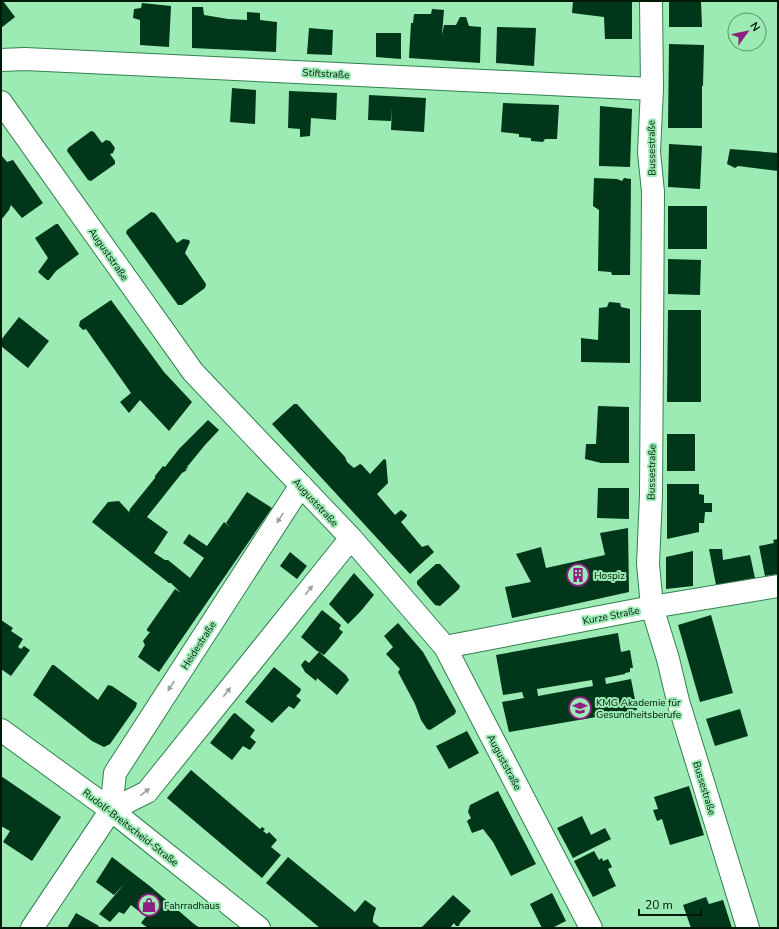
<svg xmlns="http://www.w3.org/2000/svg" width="779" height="929" viewBox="0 0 779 929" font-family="'Nunito Sans',sans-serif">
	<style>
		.building { fill: #003619; fill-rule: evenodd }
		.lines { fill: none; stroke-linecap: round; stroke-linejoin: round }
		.street-casing { stroke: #318150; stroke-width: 24 }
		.secondary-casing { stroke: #318150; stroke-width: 24 }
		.street { stroke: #fff; stroke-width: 22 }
		.secondary { stroke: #fff; stroke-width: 22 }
		.oneway { fill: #99a39c }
		.labels { text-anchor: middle; stroke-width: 4; stroke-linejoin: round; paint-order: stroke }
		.street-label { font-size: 10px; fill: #001a07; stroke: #9cebb5 }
		.poi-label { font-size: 10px; fill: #001a07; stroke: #9cebb5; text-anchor: start }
	</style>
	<rect width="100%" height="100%" fill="#9cebb5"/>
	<path class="building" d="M 1,1 L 3,1 L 15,17 L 1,28 Z
		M 573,1 L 632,1 L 632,39 L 605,39 L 604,17 L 572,13 Z
		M 669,1 L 701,1 L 702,27 L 669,27 Z
		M 142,3 L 171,6 L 169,47 L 140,45 L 140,20 L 133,18 L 134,9 L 141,8 Z
		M 192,7 L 203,7 L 204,15 L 228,19 L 247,20 L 247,12 L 260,13 L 260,20 L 277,22 L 276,52 L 192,48 Z
		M 432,9 L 444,10 L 442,35 L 444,25 L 456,25 L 460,17 L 466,17 L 469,26 L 481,27 L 480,63 L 409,58 L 411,23 L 413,23 L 414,14 L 431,14 Z
		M 497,27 L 536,28 L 534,66 L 496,63 Z
		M 309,28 L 333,30 L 332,55 L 307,54 Z
		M 376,33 L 401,33 L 401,59 L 376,57 Z
		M 669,44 L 704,45 L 703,86 L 702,86 L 702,128 L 668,128 Z
		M 232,88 L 256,90 L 255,124 L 230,122 Z
		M 289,91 L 337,93 L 336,120 L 311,118 L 310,136 L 300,137 L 300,129 L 288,128 Z
		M 369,95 L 426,98 L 424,132 L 391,130 L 392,107 L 391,121 L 368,120 Z
		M 503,103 L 559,105 L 557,139 L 545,139 L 543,142 L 531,141 L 531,138 L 519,137 L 519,134 L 501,132 Z
		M 600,106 L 632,109 L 630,167 L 599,166 Z
		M 91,131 L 94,132 L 102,143 L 106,140 L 110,141 L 115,148 L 113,153 L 110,154 L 115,161 L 115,164 L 91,181 L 88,180 L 67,151 L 68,148 Z
		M 669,144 L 702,146 L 700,189 L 668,187 Z
		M 730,149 L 778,153 L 778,171 L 738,166 L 735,168 L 727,164 Z
		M 1,155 L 7,162 L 13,160 L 43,203 L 22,218 L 11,205 L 9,210 L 1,220 Z
		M 594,178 L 617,179 L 622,181 L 624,178 L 631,179 L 630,275 L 612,275 L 611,272 L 598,271 L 599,210 L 593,206 Z
		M 668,206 L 707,206 L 707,249 L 668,249 Z
		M 151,212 L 155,213 L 177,243 L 183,239 L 189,240 L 190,242 L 185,253 L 206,284 L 205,288 L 182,305 L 178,305 L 126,233 L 127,230 Z
		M 56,224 L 58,224 L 79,254 L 56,271 L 49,280 L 47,280 L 38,272 L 48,258 L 35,238 Z
		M 668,259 L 701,260 L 700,295 L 668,294 Z
		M 111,300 L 164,372 L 192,402 L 169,431 L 140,400 L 129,413 L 120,402 L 131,393 L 86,329 L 83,330 L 79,326 L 80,321 Z
		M 609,302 L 620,303 L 621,307 L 630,309 L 630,363 L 581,362 L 581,338 L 598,340 L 599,308 L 607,307 Z
		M 668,310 L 701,310 L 701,402 L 667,402 Z
		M 19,317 L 49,341 L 28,368 L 1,346 L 1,340 Z
		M 294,404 L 297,404 L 345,457 L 347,462 L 354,468 L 360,464 L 362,465 L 370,474 L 384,459 L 386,460 L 388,483 L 377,494 L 395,515 L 401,510 L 407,515 L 406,517 L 401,522 L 422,547 L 428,545 L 434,552 L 410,574 L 272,424 Z
		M 598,406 L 629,407 L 629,463 L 601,463 L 585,459 L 586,444 L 596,444 Z
		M 208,420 L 219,430 L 205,445 L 187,467 L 188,468 L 185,469 L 187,470 L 182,473 L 147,517 L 168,532 L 154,553 L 165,560 L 168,560 L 190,578 L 204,558 L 183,543 L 189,534 L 207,546 L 224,522 L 231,528 L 226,523 L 247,492 L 272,508 L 159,672 L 138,657 L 145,645 L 143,641 L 150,632 L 147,631 L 147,629 L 175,589 L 181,593 L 171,583 L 169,583 L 92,522 L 108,502 L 119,501 L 129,512 L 127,519 L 130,509 L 155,478 L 155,476 L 163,466 L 165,467 L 179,449 Z
		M 667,434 L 695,434 L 695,471 L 667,471 Z
		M 667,484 L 699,484 L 699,494 L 704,495 L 704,503 L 712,503 L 712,512 L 705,512 L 704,523 L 699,523 L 699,532 L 667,539 Z
		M 598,488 L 629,488 L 629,519 L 597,518 Z
		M 628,528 L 629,592 L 512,618 L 505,587 L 531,582 L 516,554 L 541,547 L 546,568 L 605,555 L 600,533 Z
		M 778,539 L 778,574 L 765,576 L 759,546 L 774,543 L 773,540 Z
		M 709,549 L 722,549 L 723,560 L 750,555 L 755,578 L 716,585 Z
		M 693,551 L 693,586 L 666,589 L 666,557 Z
		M 290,552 L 307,566 L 297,579 L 280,566 Z
		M 436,564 L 440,564 L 460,586 L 459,589 L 440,606 L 435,605 L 417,584 L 417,581 Z
		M 354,573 L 374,595 L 360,612 L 348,624 L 329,604 Z
		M 322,610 L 341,625 L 339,629 L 343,632 L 337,640 L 324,655 L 316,650 L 301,637 Z
		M 711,615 L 733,693 L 700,702 L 678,625 Z
		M 1,620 L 13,628 L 11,631 L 23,639 L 18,647 L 21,649 L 24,646 L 30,650 L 11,676 L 1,669 Z
		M 398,623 L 423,652 L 456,711 L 455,714 L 430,730 L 427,729 L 421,720 L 415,704 L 398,672 L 400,669 L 386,654 L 393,647 L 384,636 Z
		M 618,633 L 621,652 L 630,650 L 633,668 L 630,668 L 630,672 L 625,673 L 625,674 L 605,678 L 606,684 L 631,679 L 637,710 L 509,732 L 502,702 L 524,698 L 522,692 L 503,695 L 496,655 ZM 592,680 L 593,686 L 538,696 L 537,689 Z
		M 319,652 L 346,675 L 349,680 L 337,695 L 317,678 L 316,681 L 305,672 L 301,665 L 305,660 L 309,663 Z
		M 52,665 L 54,665 L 98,700 L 108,685 L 112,686 L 137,703 L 136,707 L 110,744 L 104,747 L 92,741 L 33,695 Z
		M 274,667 L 301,689 L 300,692 L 296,696 L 301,700 L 294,709 L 289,706 L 272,723 L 245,702 Z
		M 740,709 L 748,736 L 715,746 L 706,719 Z
		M 235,713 L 255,730 L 250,737 L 256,742 L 250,750 L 243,746 L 232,760 L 210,743 L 233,714 Z
		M 467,731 L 479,753 L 449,769 L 436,746 Z
		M 191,770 L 260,829 L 262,827 L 265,829 L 263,831 L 267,834 L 269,832 L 277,840 L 271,847 L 281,855 L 262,878 L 167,798 Z
		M 1,776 L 61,817 L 32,861 L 3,842 L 10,831 L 1,826 Z
		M 689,786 L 704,835 L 670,845 L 662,819 L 657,821 L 653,810 L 658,809 L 654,797 Z
		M 498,791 L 536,864 L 511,876 L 493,842 L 483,829 L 472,833 L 467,821 L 471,818 L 468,812 L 470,805 Z
		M 582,816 L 591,835 L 605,828 L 611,839 L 573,858 L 557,828 Z
		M 594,851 L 599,860 L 602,858 L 603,861 L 608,859 L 612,867 L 608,869 L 616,886 L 593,897 L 574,861 Z
		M 112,857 L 151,887 L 194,924 L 200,928 L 148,928 L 141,923 L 156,903 L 145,916 L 131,905 L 124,914 L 119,912 L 110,922 L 99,914 L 125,883 L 114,895 L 96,882 Z
		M 288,857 L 355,912 L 365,900 L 376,908 L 373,918 L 373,922 L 381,928 L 320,928 L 266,883 Z
		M 552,893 L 566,921 L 552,928 L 542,928 L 530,904 Z
		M 453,895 L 471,911 L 460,923 L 459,926 L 456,926 L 454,923 L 450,928 L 420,928 L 423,926 Z
		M 706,897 L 709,904 L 723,900 L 732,928 L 691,928 L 683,905 Z
		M 76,913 L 99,926 L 98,928 L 67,928 Z"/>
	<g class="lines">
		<g class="street-casing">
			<path id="street" d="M 651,1 L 652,89 L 649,152 L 653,192 L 651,495 L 648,564 L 652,607 L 668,659 L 678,701 L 748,928
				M 1,60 L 25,59 L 652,89
				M 1,102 L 193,372 L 351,538 L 445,647 L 591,928
				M 445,647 L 652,607 L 778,586
				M 111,810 L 147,792 L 351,538
				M 32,928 L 111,810 L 115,773 L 301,485"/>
		</g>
		<g class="secondary-casing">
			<path id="secondary" d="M 1,730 L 111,810 L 259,928"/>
		</g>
		<use href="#street" class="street"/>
		<use href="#secondary" class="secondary"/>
	</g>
	<defs><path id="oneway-solid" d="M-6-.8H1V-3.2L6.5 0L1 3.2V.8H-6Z"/></defs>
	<g class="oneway">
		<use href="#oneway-solid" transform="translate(280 518) rotate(123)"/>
		<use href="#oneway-solid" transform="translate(309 590) rotate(-51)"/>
		<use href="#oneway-solid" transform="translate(171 686) rotate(123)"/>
		<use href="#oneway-solid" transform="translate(227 692) rotate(-51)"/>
		<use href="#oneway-solid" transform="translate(145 792) rotate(-37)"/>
	</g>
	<defs>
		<g id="building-ring" transform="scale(1.15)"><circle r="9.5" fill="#9cebb5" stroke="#8f2081" stroke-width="1.5"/><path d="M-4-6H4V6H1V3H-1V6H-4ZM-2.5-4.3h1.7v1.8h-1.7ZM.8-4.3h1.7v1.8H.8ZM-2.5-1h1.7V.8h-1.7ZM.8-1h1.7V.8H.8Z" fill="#8f2081"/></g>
		<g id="school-ring" transform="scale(1.15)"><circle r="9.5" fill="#9cebb5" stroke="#8f2081" stroke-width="1.5"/><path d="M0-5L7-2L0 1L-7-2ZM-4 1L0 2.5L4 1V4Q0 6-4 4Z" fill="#8f2081"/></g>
		<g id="shop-ring" transform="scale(1.15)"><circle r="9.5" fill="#9cebb5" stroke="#8f2081" stroke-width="1.5"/><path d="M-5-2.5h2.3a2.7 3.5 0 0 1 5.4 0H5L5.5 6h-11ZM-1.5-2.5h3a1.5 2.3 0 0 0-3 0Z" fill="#8f2081"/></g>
	</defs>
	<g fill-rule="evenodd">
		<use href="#building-ring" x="578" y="575"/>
		<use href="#school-ring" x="580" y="708"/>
		<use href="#shop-ring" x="149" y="905"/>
	</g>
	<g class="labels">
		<g class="street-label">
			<text transform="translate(326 73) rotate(3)" y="4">Stiftstraße</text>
			<text transform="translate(651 148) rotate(-91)" y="4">Bussestraße</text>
			<text transform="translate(109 254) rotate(55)" y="4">Auguststraße</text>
			<text transform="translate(651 472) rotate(-89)" y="4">Bussestraße</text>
			<text transform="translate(316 502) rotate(47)" y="4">Auguststraße</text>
			<text transform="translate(611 615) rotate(-11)" y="4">Kurze Straße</text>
			<text transform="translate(198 645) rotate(-57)" y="4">Heidestraße</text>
			<text transform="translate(505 762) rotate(62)" y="4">Auguststraße</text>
			<text transform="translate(705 788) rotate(73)" y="4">Bussestraße</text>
			<text transform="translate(131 827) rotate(38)" y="4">Rudolf-Breitscheid-Straße</text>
		</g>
		<g class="poi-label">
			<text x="594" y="579">Hospiz</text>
			<text x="596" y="706">KMG Akademie für<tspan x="596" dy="12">Gesundheitsberufe</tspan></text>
			<text x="164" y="909">Fahrradhaus</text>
		</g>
	</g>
	<rect width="779" height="929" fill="none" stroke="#001a07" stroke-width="4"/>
	<g transform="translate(747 32) rotate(57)"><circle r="19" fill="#9cebb5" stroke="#5e976f"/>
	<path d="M0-3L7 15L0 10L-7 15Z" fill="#8f2081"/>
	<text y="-6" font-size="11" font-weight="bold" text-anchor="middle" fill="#001a07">N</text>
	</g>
	<path d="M639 909v6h62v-6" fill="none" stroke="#001a07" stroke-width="2"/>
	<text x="645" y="909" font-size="12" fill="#001a07" stroke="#9cebb5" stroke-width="3" paint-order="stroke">20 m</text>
</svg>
